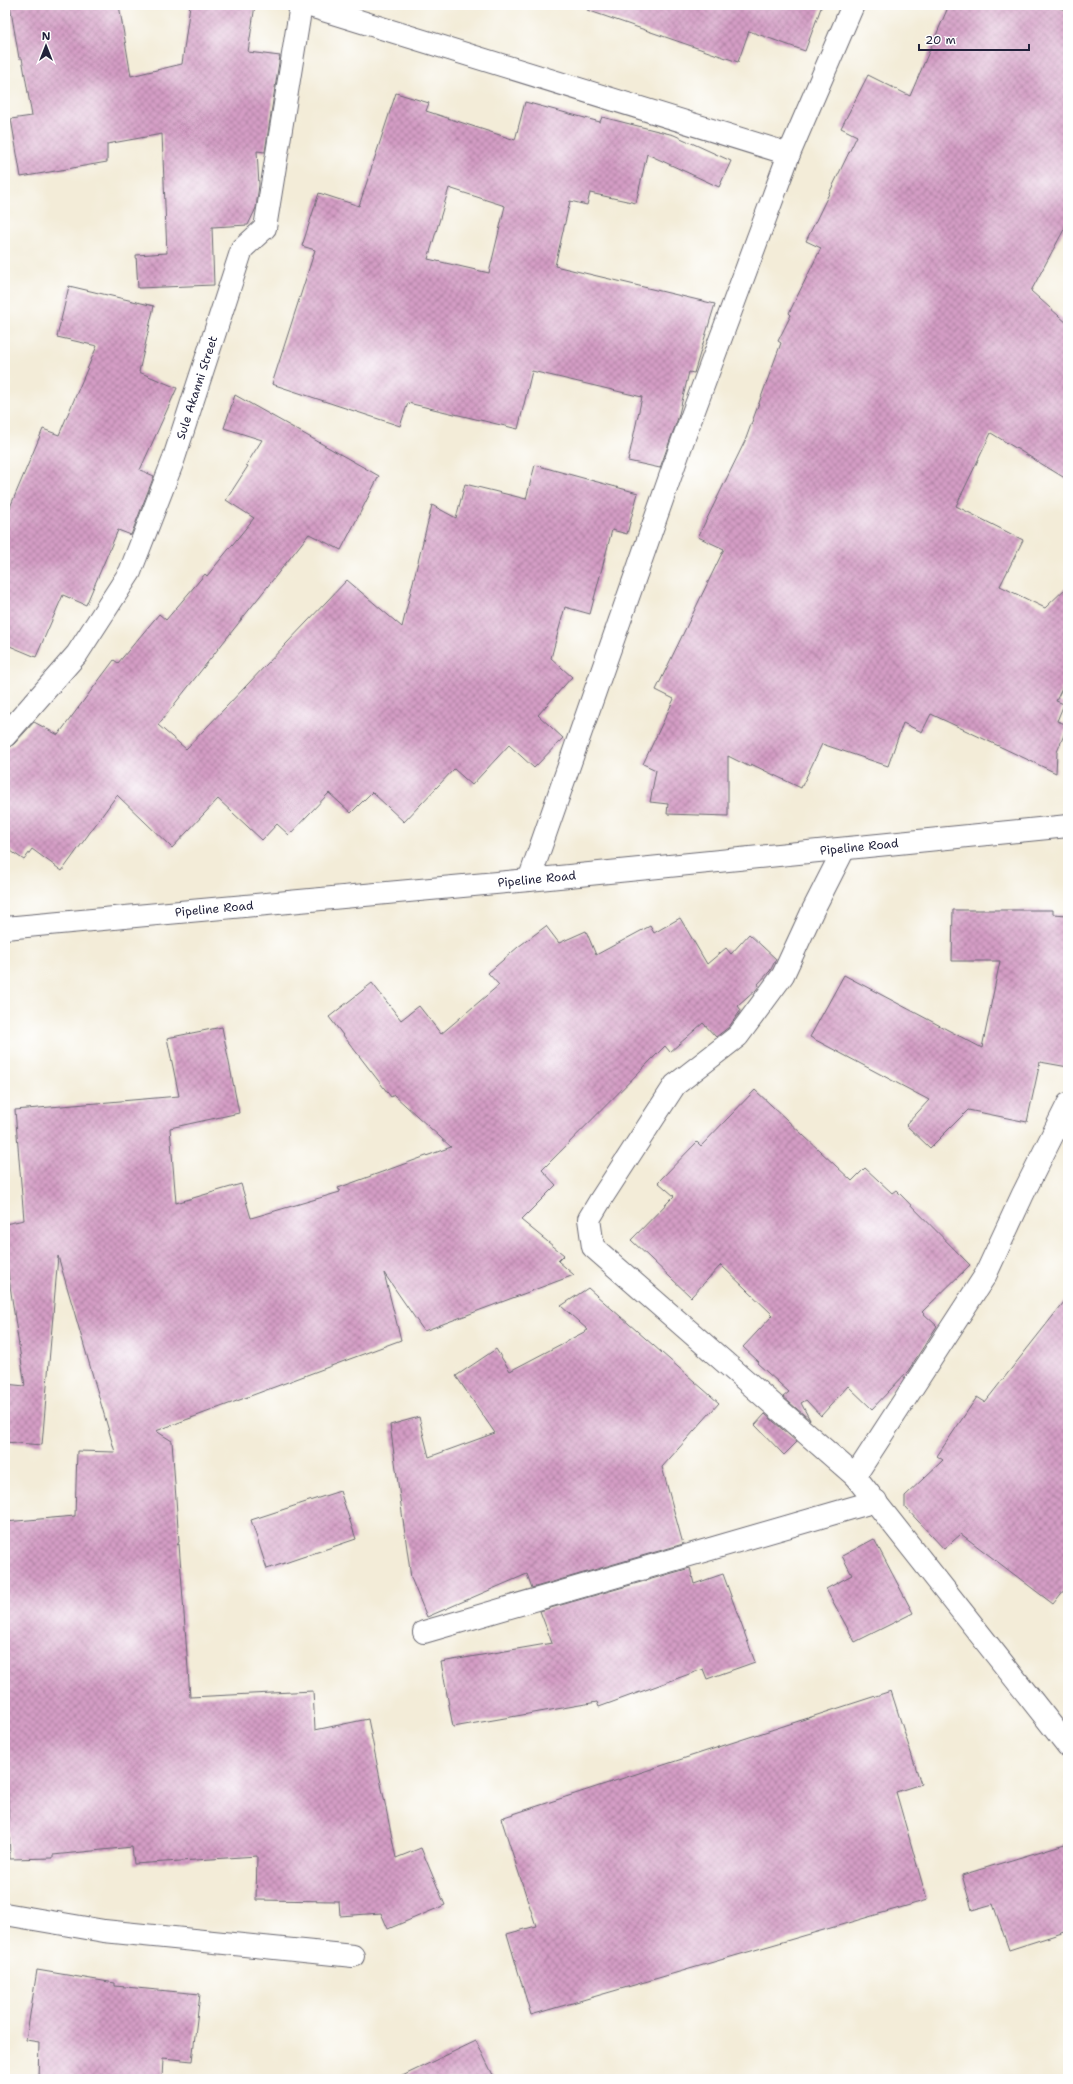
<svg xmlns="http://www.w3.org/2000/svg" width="1073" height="2084" viewBox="0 0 1073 2084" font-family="'Shantell Sans',sans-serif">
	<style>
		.building { fill: url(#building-cross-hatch); fill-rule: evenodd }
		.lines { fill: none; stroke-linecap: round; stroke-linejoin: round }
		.street-casing { stroke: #6b6972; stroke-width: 24 }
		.street { stroke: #fff; stroke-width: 22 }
		.labels { text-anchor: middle; stroke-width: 3; stroke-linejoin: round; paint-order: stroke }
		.street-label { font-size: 12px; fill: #22223b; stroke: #fff }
	</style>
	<defs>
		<pattern id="building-cross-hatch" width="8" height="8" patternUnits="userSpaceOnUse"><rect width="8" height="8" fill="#d49dc5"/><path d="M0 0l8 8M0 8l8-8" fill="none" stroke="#ac80a1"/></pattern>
	</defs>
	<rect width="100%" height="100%" fill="#fff"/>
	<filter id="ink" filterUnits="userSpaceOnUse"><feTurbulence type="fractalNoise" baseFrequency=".025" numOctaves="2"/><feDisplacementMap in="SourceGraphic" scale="8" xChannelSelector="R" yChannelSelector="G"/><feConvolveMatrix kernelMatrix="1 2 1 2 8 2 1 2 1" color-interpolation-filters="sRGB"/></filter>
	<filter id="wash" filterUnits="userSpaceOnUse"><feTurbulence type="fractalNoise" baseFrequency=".012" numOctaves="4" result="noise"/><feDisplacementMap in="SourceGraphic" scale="16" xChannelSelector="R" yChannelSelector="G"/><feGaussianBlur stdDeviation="0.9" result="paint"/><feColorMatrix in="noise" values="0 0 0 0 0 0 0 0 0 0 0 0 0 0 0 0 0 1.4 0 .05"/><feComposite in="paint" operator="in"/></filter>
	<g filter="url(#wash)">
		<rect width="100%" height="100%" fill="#f3ecd8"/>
		<g id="blocks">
			<path class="building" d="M 10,5 L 119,5 L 131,76 L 182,64 L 190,5 L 255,5 L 248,52 L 280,56 L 265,152 L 257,151 L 259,185 L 256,208 L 248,225 L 212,227 L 214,285 L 138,288 L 136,255 L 167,253 L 162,134 L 107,144 L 107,162 L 21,177 L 11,119 L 32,116 L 22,58 L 19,58 Z
				M 588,5 L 822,5 L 805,51 L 749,31 L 738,62 L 587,10 Z
				M 949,5 L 1052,5 L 1068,11 L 1068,222 L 1031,291 L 1068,324 L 1068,480 L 991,433 L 956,506 L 1023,540 L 1000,586 L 1045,608 L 1068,586 L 1068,676 L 1056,701 L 1064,704 L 1057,721 L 1068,725 L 1057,752 L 1056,773 L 931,714 L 922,732 L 903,723 L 888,766 L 822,744 L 801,788 L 751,764 L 750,767 L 728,756 L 728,816 L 667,814 L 668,804 L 650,802 L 656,770 L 643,764 L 674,699 L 656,690 L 724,549 L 698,537 L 745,441 L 781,343 L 778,341 L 791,315 L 789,313 L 821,248 L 806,241 L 857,136 L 841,128 L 868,75 L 910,96 Z
				M 396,93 L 429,103 L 426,111 L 515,140 L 525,102 L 600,122 L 602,117 L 674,135 L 731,161 L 719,187 L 647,154 L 636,203 L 590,193 L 587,205 L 570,201 L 555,266 L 715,304 L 694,373 L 689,372 L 678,418 L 660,468 L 628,461 L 642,397 L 532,371 L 518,429 L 408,403 L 400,426 L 272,384 L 315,250 L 302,246 L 319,193 L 359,206 ZM 449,188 L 505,206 L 489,273 L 428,259 Z
				M 69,286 L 154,306 L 139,372 L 177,388 L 140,470 L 154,476 L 131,535 L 118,530 L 86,605 L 63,595 L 36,657 L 5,644 L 5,519 L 43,429 L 59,435 L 97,346 L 57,337 Z
				M 235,395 L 379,476 L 341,550 L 309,534 L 158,725 L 186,749 L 347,580 L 402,627 L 432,505 L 456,518 L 465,484 L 526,499 L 535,465 L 638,493 L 627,534 L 612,530 L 590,614 L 565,607 L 551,658 L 572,677 L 538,715 L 563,738 L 534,768 L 509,745 L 472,785 L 454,769 L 404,822 L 372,792 L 351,813 L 329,793 L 289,835 L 277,824 L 262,840 L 218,799 L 172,848 L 117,795 L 62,871 L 32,849 L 24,860 L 5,847 L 5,748 L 14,744 L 34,722 L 58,735 L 114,660 L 118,663 L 159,614 L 166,620 L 205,574 L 207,576 L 254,518 L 226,500 L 248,466 L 246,465 L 262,440 L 224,428 Z
				M 953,910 L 1053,910 L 1053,914 L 1068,915 L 1068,1067 L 1040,1062 L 1027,1122 L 968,1110 L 930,1148 L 906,1125 L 929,1100 L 810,1037 L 844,975 L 982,1048 L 1000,961 L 952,961 Z
				M 680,918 L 707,964 L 726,948 L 731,954 L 749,934 L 776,959 L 770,971 L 758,984 L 759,986 L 756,990 L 738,1006 L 741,1010 L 729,1027 L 716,1037 L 703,1023 L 670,1052 L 665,1046 L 542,1170 L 556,1185 L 521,1220 L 564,1255 L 558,1261 L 574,1275 L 424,1331 L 384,1273 L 401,1340 L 156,1431 L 172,1441 L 179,1542 L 177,1545 L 179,1544 L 190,1697 L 313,1691 L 315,1730 L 368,1719 L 396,1858 L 421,1848 L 445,1905 L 388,1929 L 381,1913 L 340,1916 L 339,1901 L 256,1900 L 257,1856 L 134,1864 L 132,1847 L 53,1855 L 53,1858 L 10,1859 L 5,1718 L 5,1522 L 75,1516 L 77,1451 L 115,1452 L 58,1256 L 42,1445 L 5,1442 L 5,1384 L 25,1386 L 5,1252 L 5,1224 L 24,1220 L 15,1110 L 179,1096 L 167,1038 L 222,1027 L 239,1113 L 170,1128 L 176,1203 L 241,1184 L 251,1218 L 340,1192 L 338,1188 L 451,1147 L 394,1095 L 391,1097 L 329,1017 L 372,983 L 401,1020 L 419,1006 L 441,1034 L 499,985 L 488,973 L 518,947 L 546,926 L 559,943 L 586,931 L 596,955 L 650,926 L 654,933 Z
				M 755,1090 L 852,1181 L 865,1168 L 892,1193 L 896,1190 L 970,1265 L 922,1312 L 937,1326 L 908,1371 L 872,1409 L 848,1386 L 821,1416 L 806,1400 L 801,1403 L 810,1420 L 783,1397 L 789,1392 L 757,1363 L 759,1362 L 743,1347 L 773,1315 L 721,1265 L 691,1297 L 631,1240 L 674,1196 L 658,1182 L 697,1142 L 701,1146 Z
				M 588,1288 L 719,1403 L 662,1467 L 683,1544 L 532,1588 L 527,1574 L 427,1617 L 411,1578 L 390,1425 L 419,1417 L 429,1457 L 495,1433 L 456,1376 L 496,1349 L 510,1371 L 588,1330 L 561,1306 Z
				M 1068,1297 L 1068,1585 L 1053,1604 L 961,1534 L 944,1549 L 905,1507 L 905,1496 L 943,1460 L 937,1456 L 977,1397 L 985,1402 Z
				M 765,1414 L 797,1442 L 784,1455 L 755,1425 Z
				M 340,1491 L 356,1539 L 267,1569 L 251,1520 Z
				M 874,1539 L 913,1613 L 855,1642 L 826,1589 L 852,1575 L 842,1556 Z
				M 690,1568 L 694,1584 L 723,1574 L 755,1662 L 707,1679 L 703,1669 L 599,1707 L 597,1702 L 453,1727 L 441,1662 L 552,1643 L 540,1611 Z
				M 891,1691 L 921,1784 L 896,1792 L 927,1900 L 531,2015 L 507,1934 L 536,1926 L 501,1818 Z
				M 1068,1843 L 1068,1931 L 1009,1950 L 993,1904 L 972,1910 L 962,1875 Z
				M 37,1970 L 115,1983 L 115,1986 L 200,1994 L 192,2061 L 163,2058 L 162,2079 L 38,2079 L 39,2042 L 26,2040 Z
				M 476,2041 L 495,2079 L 396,2079 Z"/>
		</g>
	</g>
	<g filter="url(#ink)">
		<use href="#blocks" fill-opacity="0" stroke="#6b6972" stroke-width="1"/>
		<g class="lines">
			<g class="street-casing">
				<g id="street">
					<path d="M 307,5 L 789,154"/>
					<path id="s1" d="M 5,736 L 77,654 L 130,572 L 173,461 L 242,249 L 265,228 L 301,5"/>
					<path d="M 844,849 L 813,910 L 783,975 L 738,1036 L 675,1085 L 601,1199 L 589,1219 L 593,1247 L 855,1476 L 1068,1746"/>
					<path d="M 529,880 L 683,440 L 789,154 L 853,5"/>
					<path id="s2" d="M 5,928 L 529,880 L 1068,826"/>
					<path d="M 855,1476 L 985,1276 L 1023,1194 L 1068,1104"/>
					<path d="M 424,1632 L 876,1501"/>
					<path d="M 5,1914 L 104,1931 L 353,1956"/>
				</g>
			</g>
			<use href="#street" class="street"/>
		</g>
	</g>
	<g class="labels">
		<g class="street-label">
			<text dy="4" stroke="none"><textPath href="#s1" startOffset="403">Sule Akanni Street</textPath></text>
			<text dy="4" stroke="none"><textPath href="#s2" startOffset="858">Pipeline Road</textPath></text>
			<text dy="4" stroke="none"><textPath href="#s2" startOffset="534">Pipeline Road</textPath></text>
			<text dy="4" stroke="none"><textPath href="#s2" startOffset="210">Pipeline Road</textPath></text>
		</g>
	</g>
	<rect width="1073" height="2084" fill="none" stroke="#fff" stroke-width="20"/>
	<g transform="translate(46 46)" stroke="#ffffff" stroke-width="3" paint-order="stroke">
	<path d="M0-3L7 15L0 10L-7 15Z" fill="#22223b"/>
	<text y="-6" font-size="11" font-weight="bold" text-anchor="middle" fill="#22223b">N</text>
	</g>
	<path d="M919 44v6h110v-6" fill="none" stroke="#22223b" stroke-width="2"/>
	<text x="925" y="44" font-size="12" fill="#22223b" stroke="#ffffff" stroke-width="3" paint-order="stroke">20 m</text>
</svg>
